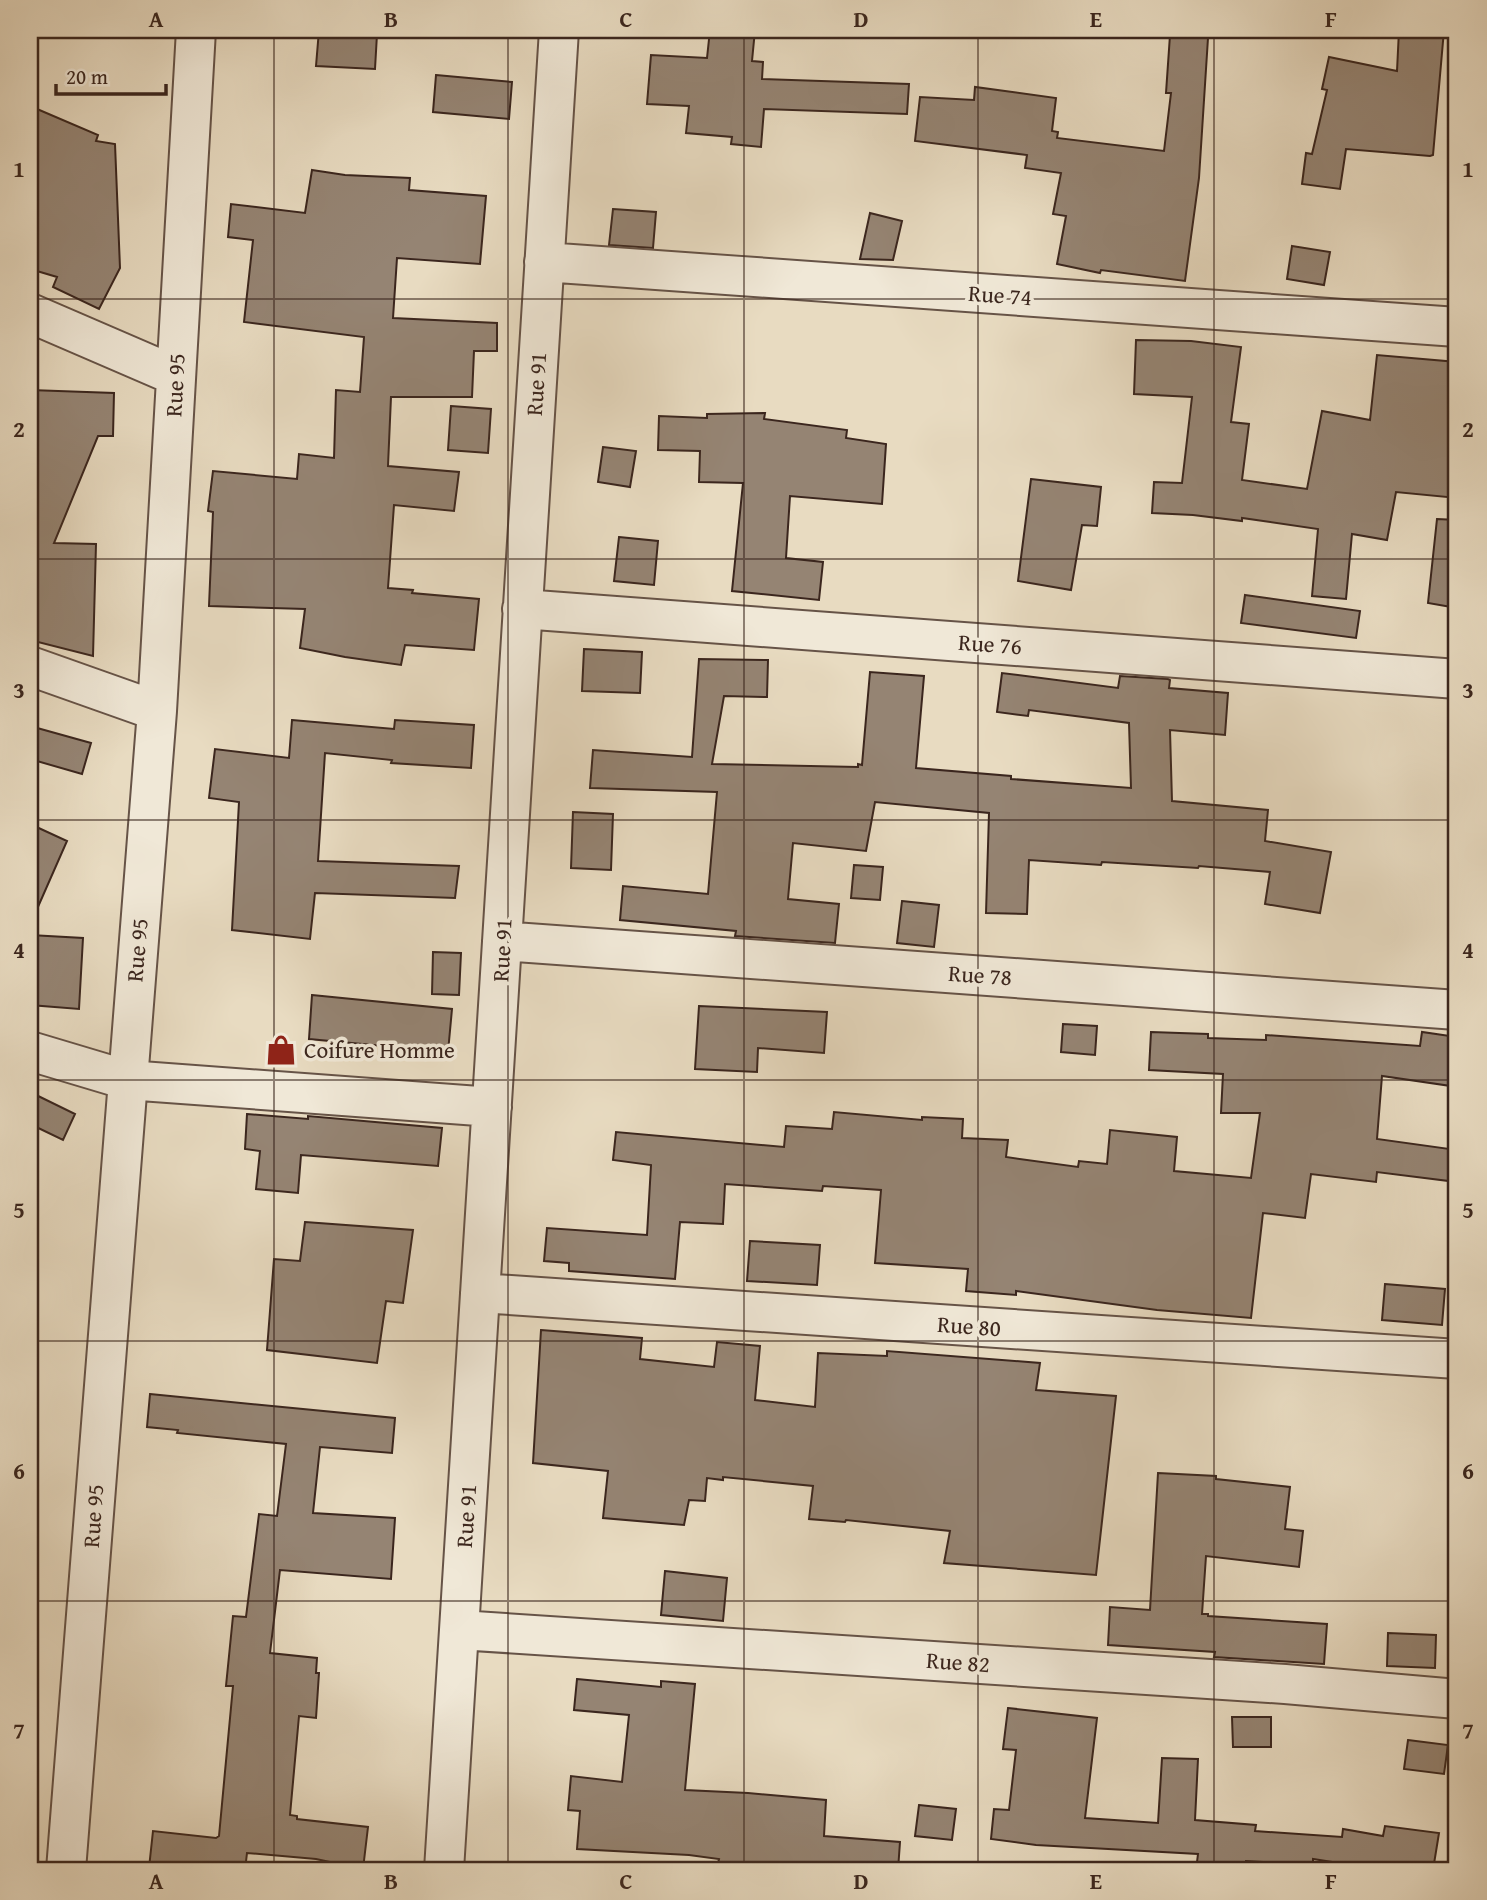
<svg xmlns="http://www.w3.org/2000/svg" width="1487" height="1900" viewBox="0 0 1487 1900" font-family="'Gentium Book Plus',serif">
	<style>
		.building { fill: #958473; stroke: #3b261e; stroke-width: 2 }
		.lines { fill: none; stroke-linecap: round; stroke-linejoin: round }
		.street-casing { stroke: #665347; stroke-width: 42 }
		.street { stroke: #f0e8d7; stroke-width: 38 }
		.grid { fill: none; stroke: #3b261e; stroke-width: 2; stroke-opacity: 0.55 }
		.labels { text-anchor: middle; stroke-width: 7; stroke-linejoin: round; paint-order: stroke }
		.street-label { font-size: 23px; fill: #3b261e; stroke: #f0e8d7 }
		.poi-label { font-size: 23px; fill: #3b261e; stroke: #f0e8d7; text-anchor: start }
		.neatline { fill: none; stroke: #3b261e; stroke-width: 2.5 }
		.grid-label { font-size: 23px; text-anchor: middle; font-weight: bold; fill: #3b261e }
	</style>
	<rect width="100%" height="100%" fill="#e8dbc1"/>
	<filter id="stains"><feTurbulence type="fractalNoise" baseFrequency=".00286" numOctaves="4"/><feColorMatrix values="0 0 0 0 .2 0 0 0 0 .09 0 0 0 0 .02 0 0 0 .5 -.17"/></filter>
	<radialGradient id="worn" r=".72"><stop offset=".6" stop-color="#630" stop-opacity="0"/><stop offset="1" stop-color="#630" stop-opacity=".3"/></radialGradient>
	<path class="building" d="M 319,30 L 377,34 L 375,69 L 316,66 Z
		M 710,30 L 755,30 L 752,61 L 763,62 L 762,79 L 909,84 L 907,114 L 764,109 L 761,147 L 731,144 L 732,137 L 686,133 L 689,106 L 647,104 L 651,55 L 707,58 Z
		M 1399,30 L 1444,30 L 1433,155 L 1430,156 L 1346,149 L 1340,189 L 1302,184 L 1306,153 L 1312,154 L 1327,90 L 1322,89 L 1329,57 L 1397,71 Z
		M 1170,35 L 1208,38 L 1199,178 L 1185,281 L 1101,270 L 1100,273 L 1057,264 L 1066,216 L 1053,214 L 1061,173 L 1025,168 L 1027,155 L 915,141 L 920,97 L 974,100 L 975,87 L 1056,98 L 1052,131 L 1058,132 L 1057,138 L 1164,151 L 1171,93 L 1166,93 Z
		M 436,75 L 512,82 L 509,119 L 433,112 Z
		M 30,106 L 98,135 L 96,141 L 115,144 L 120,268 L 99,309 L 53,287 L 57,277 L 30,269 Z
		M 312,170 L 345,175 L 410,178 L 409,190 L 486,196 L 480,264 L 397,258 L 393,318 L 497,323 L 497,351 L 474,351 L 472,397 L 391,397 L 388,466 L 459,472 L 454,511 L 394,505 L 388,588 L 413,590 L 412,593 L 479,599 L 474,650 L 405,645 L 401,665 L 345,657 L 300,648 L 305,609 L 209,606 L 213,512 L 208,511 L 213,471 L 297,479 L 299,454 L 334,458 L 336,390 L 360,392 L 364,337 L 244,322 L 253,240 L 228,237 L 231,204 L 305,213 Z
		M 613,209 L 656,212 L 653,248 L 609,245 Z
		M 870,213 L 902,221 L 893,260 L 860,259 Z
		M 1292,246 L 1330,252 L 1324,285 L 1287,279 Z
		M 1136,340 L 1191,341 L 1241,347 L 1231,422 L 1249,424 L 1242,480 L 1307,489 L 1322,411 L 1370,420 L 1377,355 L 1457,362 L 1457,498 L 1396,492 L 1387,540 L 1352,534 L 1346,599 L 1312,596 L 1318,529 L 1242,518 L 1242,521 L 1193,515 L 1152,513 L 1154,482 L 1182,483 L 1192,397 L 1134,394 Z
		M 30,390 L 114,393 L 113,436 L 98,436 L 54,543 L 96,544 L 93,656 L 30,640 Z
		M 451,406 L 491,409 L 488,453 L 448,450 Z
		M 765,413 L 764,419 L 847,430 L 846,438 L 886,444 L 882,504 L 790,496 L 786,558 L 823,562 L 819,600 L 732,591 L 743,483 L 699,482 L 700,451 L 658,450 L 659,416 L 707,418 L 707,414 Z
		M 603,447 L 636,451 L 630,487 L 598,482 Z
		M 1031,479 L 1101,487 L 1097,526 L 1082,525 L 1071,590 L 1018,581 Z
		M 1437,519 L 1457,520 L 1457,608 L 1428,603 Z
		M 619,537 L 658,541 L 654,585 L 614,581 Z
		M 1245,595 L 1360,611 L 1356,638 L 1241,623 Z
		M 584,649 L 642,652 L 640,693 L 582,691 Z
		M 699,659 L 768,660 L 767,697 L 724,696 L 712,764 L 858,767 L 858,764 L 862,765 L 870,672 L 924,676 L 916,768 L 1011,776 L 1011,779 L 1131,788 L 1129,723 L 1029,710 L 1028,716 L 997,712 L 1002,673 L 1118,688 L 1120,676 L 1168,679 L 1170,680 L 1169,688 L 1228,693 L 1225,735 L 1170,730 L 1172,801 L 1268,810 L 1265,841 L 1331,852 L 1320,913 L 1265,904 L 1270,872 L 1199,866 L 1198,868 L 1102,862 L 1101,865 L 1029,860 L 1027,914 L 986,913 L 989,813 L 875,802 L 866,851 L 793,843 L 788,899 L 839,904 L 835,943 L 735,936 L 736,931 L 620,920 L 623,886 L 708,894 L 717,792 L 590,788 L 593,750 L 692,757 Z
		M 292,720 L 394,729 L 395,720 L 474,725 L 471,768 L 391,763 L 392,760 L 325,753 L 318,861 L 459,866 L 455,898 L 315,893 L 310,939 L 232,930 L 239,802 L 209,798 L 215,749 L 289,758 Z
		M 30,726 L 91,743 L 82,774 L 30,759 Z
		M 573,812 L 613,814 L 611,870 L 571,868 Z
		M 30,824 L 67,841 L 30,925 Z
		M 854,865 L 883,867 L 880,900 L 851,898 Z
		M 902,901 L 939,905 L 934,947 L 897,943 Z
		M 30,935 L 83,938 L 79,1009 L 30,1005 Z
		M 433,952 L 461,953 L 459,995 L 432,994 Z
		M 312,995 L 452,1009 L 448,1052 L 309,1039 Z
		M 699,1006 L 827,1012 L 824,1053 L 758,1048 L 757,1072 L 695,1069 Z
		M 1063,1024 L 1097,1026 L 1095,1055 L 1061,1052 Z
		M 1151,1032 L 1208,1034 L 1208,1038 L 1266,1040 L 1266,1035 L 1420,1046 L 1422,1032 L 1457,1037 L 1451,1086 L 1382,1076 L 1377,1139 L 1457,1150 L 1457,1182 L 1377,1172 L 1376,1182 L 1311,1174 L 1305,1218 L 1263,1213 L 1251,1318 L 1157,1310 L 1016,1291 L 1016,1295 L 966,1291 L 968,1269 L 875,1263 L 881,1190 L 823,1186 L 822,1191 L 725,1184 L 723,1224 L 680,1222 L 675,1279 L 569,1271 L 569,1263 L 544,1261 L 547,1228 L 647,1235 L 651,1165 L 613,1160 L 616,1132 L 784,1147 L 786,1126 L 832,1129 L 834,1112 L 922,1120 L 922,1117 L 963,1119 L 962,1138 L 1008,1140 L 1006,1157 L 1078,1167 L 1079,1161 L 1107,1164 L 1110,1130 L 1177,1137 L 1174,1171 L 1251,1178 L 1260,1113 L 1221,1113 L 1223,1074 L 1149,1070 Z
		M 30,1092 L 75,1114 L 63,1140 L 30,1124 Z
		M 247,1114 L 308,1119 L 308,1116 L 442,1128 L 438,1166 L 301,1155 L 298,1193 L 256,1189 L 260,1151 L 245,1149 Z
		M 305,1222 L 413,1230 L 403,1303 L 386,1301 L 377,1363 L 267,1350 L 274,1259 L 300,1261 Z
		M 750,1241 L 820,1245 L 817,1285 L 747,1281 Z
		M 1385,1284 L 1445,1289 L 1442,1325 L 1382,1320 Z
		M 541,1330 L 642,1338 L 640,1359 L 714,1367 L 717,1342 L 760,1346 L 755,1400 L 815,1407 L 818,1353 L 887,1356 L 887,1351 L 1040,1363 L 1036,1390 L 1116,1396 L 1096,1575 L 944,1563 L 950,1531 L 846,1520 L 845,1522 L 809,1519 L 813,1486 L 723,1477 L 723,1480 L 707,1478 L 705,1501 L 689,1500 L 684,1525 L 603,1518 L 608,1471 L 533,1463 Z
		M 150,1394 L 395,1418 L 392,1453 L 320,1447 L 313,1513 L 395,1518 L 391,1579 L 280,1570 L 270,1653 L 317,1658 L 316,1673 L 319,1673 L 316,1718 L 299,1716 L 290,1815 L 297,1816 L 297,1819 L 368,1827 L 363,1869 L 316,1859 L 247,1853 L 245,1870 L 149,1868 L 153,1831 L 216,1838 L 219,1836 L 233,1686 L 226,1686 L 233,1616 L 246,1617 L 259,1514 L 277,1516 L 286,1444 L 177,1433 L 178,1430 L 147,1427 Z
		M 1158,1473 L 1216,1476 L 1216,1479 L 1290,1487 L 1285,1529 L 1303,1531 L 1299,1567 L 1206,1556 L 1202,1614 L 1208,1614 L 1208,1616 L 1327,1624 L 1324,1664 L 1214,1657 L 1215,1652 L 1108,1645 L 1110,1607 L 1150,1610 Z
		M 665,1571 L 727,1578 L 723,1621 L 661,1615 Z
		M 1388,1633 L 1436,1635 L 1435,1668 L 1387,1666 Z
		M 577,1679 L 661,1687 L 661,1681 L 695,1684 L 685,1790 L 748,1793 L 826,1800 L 824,1836 L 900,1842 L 898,1870 L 791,1870 L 718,1863 L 719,1859 L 689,1855 L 577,1849 L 580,1811 L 568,1810 L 571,1776 L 622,1782 L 629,1715 L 574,1710 Z
		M 1008,1708 L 1097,1718 L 1085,1818 L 1158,1823 L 1162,1758 L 1198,1759 L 1195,1820 L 1256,1825 L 1255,1831 L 1342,1837 L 1343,1829 L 1383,1836 L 1385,1826 L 1439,1833 L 1433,1870 L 1411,1870 L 1371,1865 L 1370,1868 L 1313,1859 L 1313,1865 L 1246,1861 L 1245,1870 L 1196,1870 L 1198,1854 L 1036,1845 L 991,1839 L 994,1809 L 1009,1810 L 1016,1750 L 1003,1749 Z
		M 1232,1717 L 1271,1717 L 1271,1747 L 1233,1747 Z
		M 1408,1740 L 1448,1745 L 1444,1774 L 1404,1769 Z
		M 919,1805 L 956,1809 L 952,1840 L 915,1836 Z"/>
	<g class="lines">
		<g class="street-casing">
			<path id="street" d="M 544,262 L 1457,327
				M 30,313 L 176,376
				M 522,609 L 1457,679
				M 30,666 L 157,711
				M 502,941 L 1457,1010
				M 30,1051 L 127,1080 L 492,1107
				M 480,1293 L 1457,1359
				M 459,1630 L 1285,1684 L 1457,1699
				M 66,1870 L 157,711 L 196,30
				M 444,1870 L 559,30"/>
		</g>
		<use href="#street" class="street"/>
	</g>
	<path class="grid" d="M 274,30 L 274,1870M 508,30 L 508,1870M 744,30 L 744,1870M 978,30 L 978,1870M 1214,30 L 1214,1870M 30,299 L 1457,299M 30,559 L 1457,559M 30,820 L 1457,820M 30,1080 L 1457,1080M 30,1341 L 1457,1341M 30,1601 L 1457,1601"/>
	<defs>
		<g id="shop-bare" transform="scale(2.415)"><path d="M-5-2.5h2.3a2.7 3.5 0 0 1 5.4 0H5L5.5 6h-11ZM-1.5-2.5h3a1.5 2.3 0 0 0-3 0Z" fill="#8f2418" stroke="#f0e8d7" stroke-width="2.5" paint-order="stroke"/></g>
	</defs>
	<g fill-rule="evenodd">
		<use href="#shop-bare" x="281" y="1050"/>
	</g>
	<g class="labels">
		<g class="street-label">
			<text transform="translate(1000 295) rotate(4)" y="8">Rue 74</text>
			<text transform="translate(536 384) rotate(-86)" y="8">Rue 91</text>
			<text transform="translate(175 385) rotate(-87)" y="8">Rue 95</text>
			<text transform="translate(990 644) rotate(4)" y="8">Rue 76</text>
			<text transform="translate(137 950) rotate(-85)" y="8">Rue 95</text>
			<text transform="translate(502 950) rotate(-87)" y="8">Rue 91</text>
			<text transform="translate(980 975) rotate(4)" y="8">Rue 78</text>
			<text transform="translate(969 1326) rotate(4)" y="8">Rue 80</text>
			<text transform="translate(93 1516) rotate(-86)" y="8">Rue 95</text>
			<text transform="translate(466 1516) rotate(-86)" y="8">Rue 91</text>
			<text transform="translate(958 1662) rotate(4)" y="8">Rue 82</text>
		</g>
		<g class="poi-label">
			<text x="304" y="1058">Coifure Homme</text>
		</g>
	</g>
	<rect width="1487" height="1900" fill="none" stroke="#e8dbc1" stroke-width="77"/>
	<path d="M56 84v10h110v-10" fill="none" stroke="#3b261e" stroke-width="3.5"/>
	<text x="66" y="84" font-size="21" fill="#3b261e" stroke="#f0e8d7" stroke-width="5" paint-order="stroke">20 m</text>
	<rect x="38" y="38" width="1410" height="1824" class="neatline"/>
	<g class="grid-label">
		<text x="156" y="27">A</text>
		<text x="391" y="27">B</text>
		<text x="626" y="27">C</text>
		<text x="861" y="27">D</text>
		<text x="1096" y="27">E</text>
		<text x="1331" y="27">F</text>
		<text x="19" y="177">1</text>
		<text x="1468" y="177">1</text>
		<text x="19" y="437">2</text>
		<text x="1468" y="437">2</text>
		<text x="19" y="698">3</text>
		<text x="1468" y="698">3</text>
		<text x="19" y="958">4</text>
		<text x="1468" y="958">4</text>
		<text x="19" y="1218">5</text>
		<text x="1468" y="1218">5</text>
		<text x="19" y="1479">6</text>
		<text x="1468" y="1479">6</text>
		<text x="19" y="1739">7</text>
		<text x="1468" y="1739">7</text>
		<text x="156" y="1889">A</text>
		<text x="391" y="1889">B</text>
		<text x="626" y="1889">C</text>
		<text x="861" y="1889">D</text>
		<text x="1096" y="1889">E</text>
		<text x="1331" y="1889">F</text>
	</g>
	<rect width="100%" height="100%" filter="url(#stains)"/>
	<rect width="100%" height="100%" fill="url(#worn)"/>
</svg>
